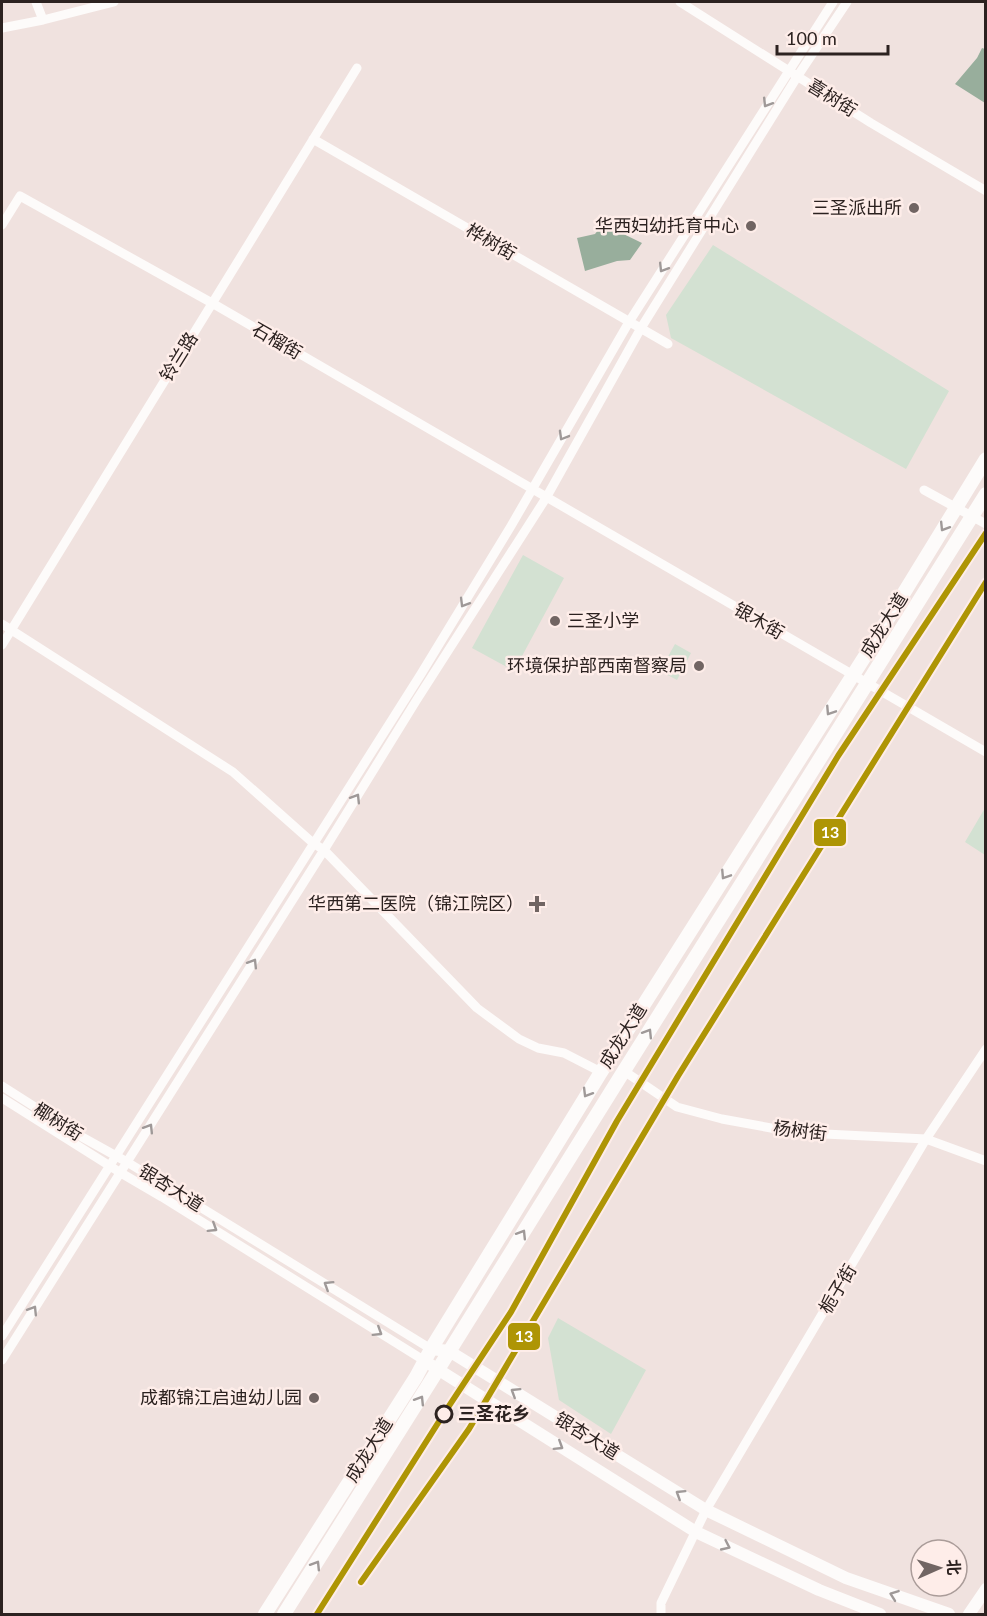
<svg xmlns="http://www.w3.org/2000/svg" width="987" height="1616" viewBox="0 0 987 1616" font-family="Lato,'Noto Sans SC',sans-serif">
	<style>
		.green { fill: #d3e1d2 }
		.water { fill: #98ae9c }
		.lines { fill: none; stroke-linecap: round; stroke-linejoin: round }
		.minor { stroke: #fdfbfa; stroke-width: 9 }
		.major { stroke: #fdfbfa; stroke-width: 12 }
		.highway { stroke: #fdfbfa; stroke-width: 14 }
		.metro-1-casing { stroke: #feede9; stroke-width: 10 }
		.metro-1 { stroke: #ae9505; stroke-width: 6 }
		.oneway { stroke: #9f9998 }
		.poi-dot { fill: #716563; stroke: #feede9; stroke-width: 2 }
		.stop-dot { fill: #feede9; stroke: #2c2220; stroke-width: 3 }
		.labels { text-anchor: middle; stroke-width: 5; stroke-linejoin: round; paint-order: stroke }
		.street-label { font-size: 18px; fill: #2c2220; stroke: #feede9 }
		.poi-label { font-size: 18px; fill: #2c2220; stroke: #feede9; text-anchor: end }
		.stop-label { font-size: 18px; font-weight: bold; fill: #2c2220; stroke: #feede9; text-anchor: start }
		.line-badge { stroke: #feede9; stroke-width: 2 }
		.badge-label { font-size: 16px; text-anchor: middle; font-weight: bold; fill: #fff }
	</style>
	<rect width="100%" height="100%" fill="#f0e2df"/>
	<path class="green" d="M 713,245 L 949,391 L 906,469 L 671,338 L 666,315 Z
		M 523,555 L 564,578 L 514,671 L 472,648 Z
		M 675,644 L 691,653 L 677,680 L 660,671 Z
		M 985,808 L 985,855 L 965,842 Z
		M 558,1318 L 646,1370 L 611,1434 L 559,1400 L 548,1338 Z"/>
	<path class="water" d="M 982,48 L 985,49 L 985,103 L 955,84 L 977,58 Z
		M 603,224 L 642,243 L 630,260 L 617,261 L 585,271 L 577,238 L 595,234 Z"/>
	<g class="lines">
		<path class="minor" d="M 36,2 L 43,20
			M 680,2 L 871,123 L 986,191
			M 2,28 L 43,20 L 114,2
			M 313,139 L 668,344
			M 2,225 L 20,196 L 212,303 L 986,752
			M 924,490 L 986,524
			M 2,624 L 233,772 L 313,843 L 324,850 L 477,1008 L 519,1039 L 538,1048 L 564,1053 L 601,1072
			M 2,645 L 357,68
			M 624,1071 L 677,1107 L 722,1119 L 782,1130 L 825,1134 L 926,1139 L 986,1161
			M 2,1086 L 82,1137 L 127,1162 L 431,1349
			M 2,1098 L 121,1173 L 162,1197 L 425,1361
			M 2,1336 L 421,674 L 511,526 L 629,322 L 833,2
			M 2,1360 L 324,850 L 416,701 L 546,498 L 641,328 L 797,77 L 847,2
			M 661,1614 L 661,1603 L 706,1510 L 926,1139 L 986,1049"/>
		<path class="major" d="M 431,1349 L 449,1351 L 706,1510 L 846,1578 L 949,1614
			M 431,1365 L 696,1532 L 819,1590 L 880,1614
			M 969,1614 L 986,1589"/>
		<path class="highway" d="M 265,1614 L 416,1377 L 431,1349 L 601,1072 L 867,653 L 986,459
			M 284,1614 C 398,1435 510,1254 622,1074 C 743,880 865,687 986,494"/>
		<g class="metro-1-casing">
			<path id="metro-1" d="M 361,1582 L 469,1429 L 678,1076 L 986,582
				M 317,1614 L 445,1412 L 511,1312 L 617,1121 L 838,756 L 986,533"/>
		</g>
		<use href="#metro-1" class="metro-1"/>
	</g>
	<defs><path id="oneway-chevron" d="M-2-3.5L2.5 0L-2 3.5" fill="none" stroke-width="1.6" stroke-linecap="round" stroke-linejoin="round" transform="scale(1.5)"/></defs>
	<g class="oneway">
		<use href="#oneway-chevron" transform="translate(767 103) rotate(122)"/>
		<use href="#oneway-chevron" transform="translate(663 268) rotate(122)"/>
		<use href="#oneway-chevron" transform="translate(563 436) rotate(120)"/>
		<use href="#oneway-chevron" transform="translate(944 527) rotate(122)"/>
		<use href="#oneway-chevron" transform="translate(464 603) rotate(121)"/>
		<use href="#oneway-chevron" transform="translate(830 711) rotate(123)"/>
		<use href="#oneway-chevron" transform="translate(356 798) rotate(-58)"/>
		<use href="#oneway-chevron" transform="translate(725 875) rotate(123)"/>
		<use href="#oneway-chevron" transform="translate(253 963) rotate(-58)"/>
		<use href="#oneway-chevron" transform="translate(648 1033) rotate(-58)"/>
		<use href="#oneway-chevron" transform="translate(587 1093) rotate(121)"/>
		<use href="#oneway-chevron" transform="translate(149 1128) rotate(-58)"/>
		<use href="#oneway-chevron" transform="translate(213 1228) rotate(32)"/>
		<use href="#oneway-chevron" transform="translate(522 1234) rotate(-58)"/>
		<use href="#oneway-chevron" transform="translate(328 1285) rotate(-148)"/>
		<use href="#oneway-chevron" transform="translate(33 1310) rotate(-58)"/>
		<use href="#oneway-chevron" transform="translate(378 1332) rotate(32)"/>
		<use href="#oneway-chevron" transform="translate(515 1392) rotate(-148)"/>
		<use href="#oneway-chevron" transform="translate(420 1400) rotate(-58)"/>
		<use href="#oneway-chevron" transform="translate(559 1446) rotate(32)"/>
		<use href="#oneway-chevron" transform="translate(680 1494) rotate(-148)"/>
		<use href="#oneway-chevron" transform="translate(726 1546) rotate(25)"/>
		<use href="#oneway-chevron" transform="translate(316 1565) rotate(-58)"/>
		<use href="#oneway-chevron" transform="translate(894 1595) rotate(-160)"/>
	</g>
	<g class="poi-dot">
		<circle cx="914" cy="208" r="6"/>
		<circle cx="751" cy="226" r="6"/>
		<circle cx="555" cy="621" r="6"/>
		<circle cx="699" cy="666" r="6"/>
		<path d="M534 895h6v6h6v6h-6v6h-6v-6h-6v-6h6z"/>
		<circle cx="314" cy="1398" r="6"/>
	</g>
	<circle class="stop-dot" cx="444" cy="1414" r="8"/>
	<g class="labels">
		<g class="street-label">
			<text transform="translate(832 98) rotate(32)" y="6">喜树街</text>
			<text transform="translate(491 242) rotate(30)" y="6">桦树街</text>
			<text transform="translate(277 341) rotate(30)" y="6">石榴街</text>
			<text transform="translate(179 357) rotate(-58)" y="6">铃兰路</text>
			<text transform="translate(759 621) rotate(30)" y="6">银木街</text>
			<text transform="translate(884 625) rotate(-58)" y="6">成龙大道</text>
			<text transform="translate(623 1036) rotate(-58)" y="6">成龙大道</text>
			<text transform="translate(58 1122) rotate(32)" y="6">椰树街</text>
			<text transform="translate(800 1131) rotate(7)" y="6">杨树街</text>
			<text transform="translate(171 1188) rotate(32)" y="6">银杏大道</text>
			<text transform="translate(838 1289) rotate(-59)" y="6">栀子街</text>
			<text transform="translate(587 1436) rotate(32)" y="6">银杏大道</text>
			<text transform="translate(369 1450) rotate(-58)" y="6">成龙大道</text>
		</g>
		<g class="poi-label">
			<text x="902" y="214">三圣派出所</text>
			<text x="739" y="232">华西妇幼托育中心</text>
			<text x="567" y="627" text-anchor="start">三圣小学</text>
			<text x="687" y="672">环境保护部西南督察局</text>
			<text x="524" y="910">华西第二医院（锦江院区）</text>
			<text x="302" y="1404">成都锦江启迪幼儿园</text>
		</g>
		<g class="stop-label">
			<text x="458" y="1420">三圣花乡</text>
		</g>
	</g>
	<g class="line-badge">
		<rect x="813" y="818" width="34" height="29" rx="6" fill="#ae9505"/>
		<rect x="507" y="1322" width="34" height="29" rx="6" fill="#ae9505"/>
	</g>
	<g class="badge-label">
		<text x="830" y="838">13</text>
		<text x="524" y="1342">13</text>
	</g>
	<rect width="987" height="1616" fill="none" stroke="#2c2220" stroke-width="6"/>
	<g transform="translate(939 1568) rotate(87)"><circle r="28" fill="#feede9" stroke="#aa9c99" stroke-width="1.5"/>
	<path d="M0-4.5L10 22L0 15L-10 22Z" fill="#716563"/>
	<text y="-9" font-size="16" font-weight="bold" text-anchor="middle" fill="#2c2220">北</text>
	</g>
	<path d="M777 45v9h111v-9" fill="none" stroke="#2c2220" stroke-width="3"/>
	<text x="786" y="45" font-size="18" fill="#2c2220" stroke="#feede9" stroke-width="4.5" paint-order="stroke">100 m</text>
</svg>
